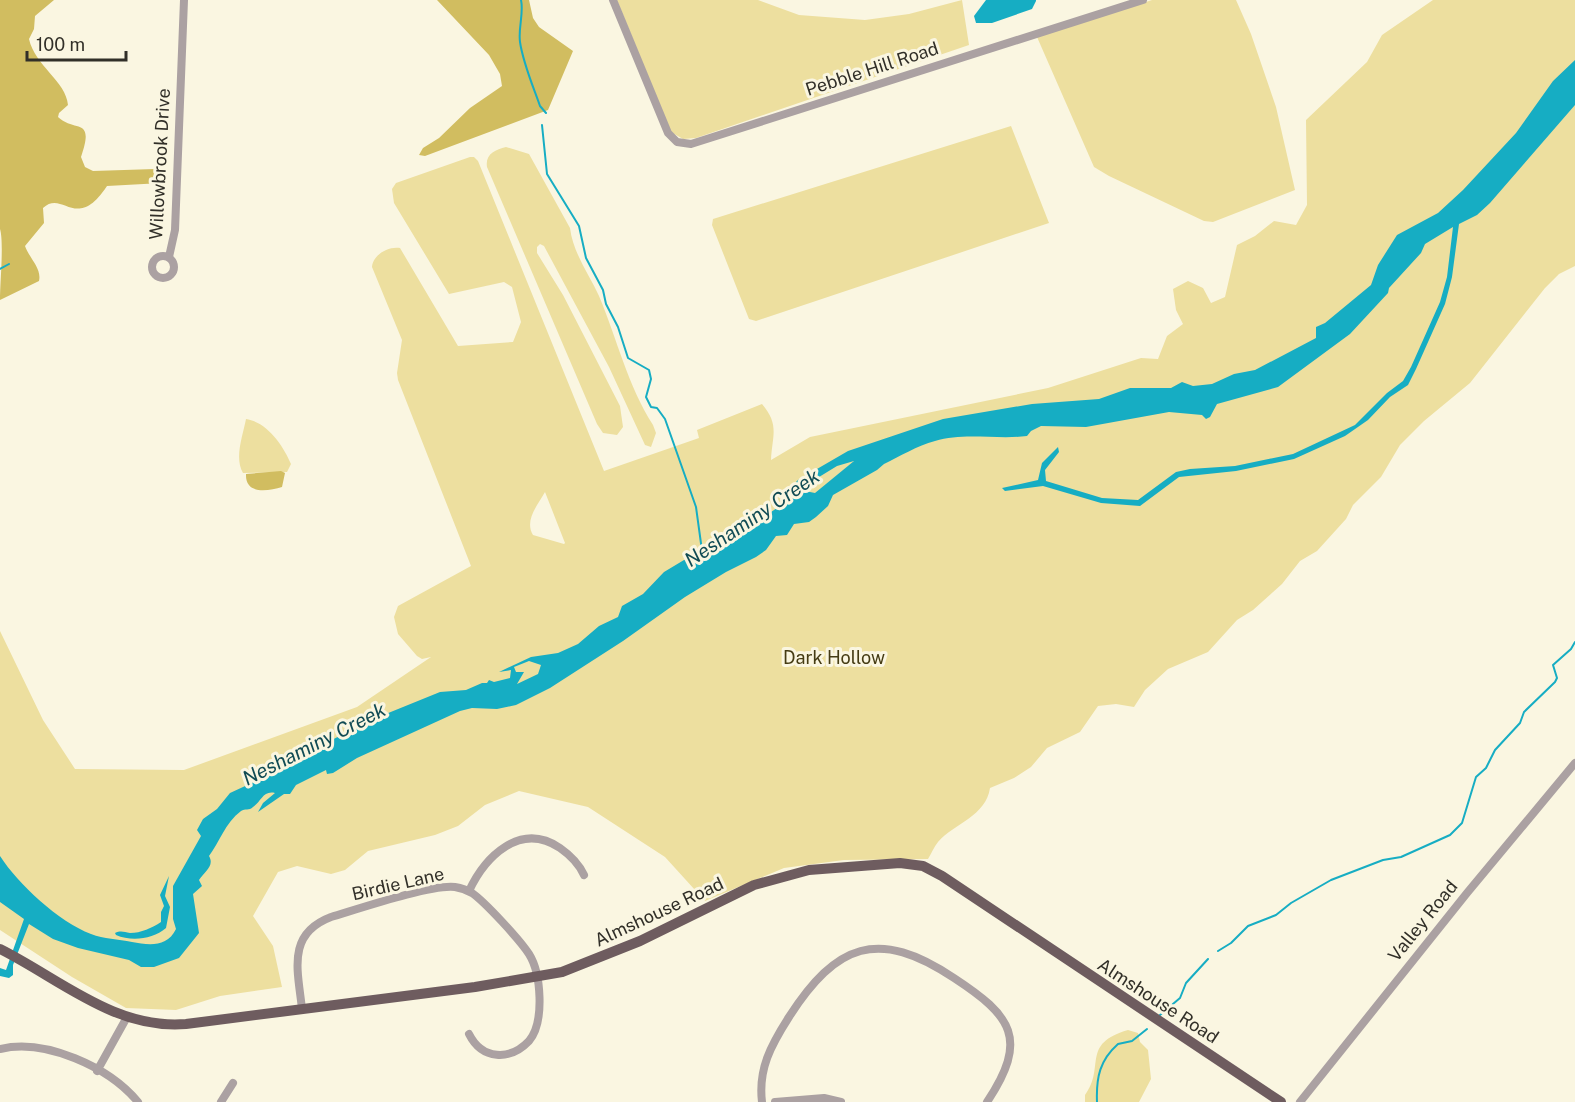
<svg xmlns="http://www.w3.org/2000/svg" width="1575" height="1102" viewBox="0 0 1575 1102" font-family="'Public Sans',sans-serif">
	<style>
		.green { fill: #eddf9f; fill-rule: evenodd }
		.forest { fill: #d1bd60 }
		.water { fill: #16adc3; fill-rule: evenodd }
		.lines { fill: none; stroke-linecap: round; stroke-linejoin: round }
		.stream { stroke: #16adc3; stroke-width: 2 }
		.minor { stroke: #aba1a2; stroke-width: 8 }
		.major { stroke: #6e5c5f; stroke-width: 10 }
		.labels { text-anchor: middle; stroke-width: 6; stroke-linejoin: round; paint-order: stroke }
		.street-label { font-size: 18px; fill: #312f28; stroke: #faf6e1 }
		.park-label { font-size: 18px; fill: #453c14; stroke: #faf6e1 }
		.water-label { font-size: 20px; font-style: italic; fill: #114b54; stroke: #faf6e1 }
	</style>
	<rect width="100%" height="100%" fill="#faf6e1"/>
	<path class="green" d="M 617,0 L 758,0 L 799,15 L 865,20 L 909,14 L 962,0 L 969,45 L 696,138 L 683,139 L 671,132 Z
		M 1152,0 L 1236,0 L 1251,34 L 1276,107 L 1295,190 L 1213,222 L 1204,221 L 1109,176 L 1094,167 L 1037,37 Z
		M 1433,0 L 1575,0 L 1575,266 L 1559,274 L 1545,288 L 1470,383 L 1424,421 L 1400,445 L 1381,477 L 1353,505 L 1346,519 L 1317,551 L 1300,561 L 1282,584 L 1253,610 L 1237,620 L 1208,652 L 1168,669 L 1145,690 L 1134,707 L 1116,704 L 1098,706 L 1080,732 L 1047,748 L 1031,767 L 1014,778 L 990,788 C 986,816 955,823 938,842 C 934,847 931,854 928,859 L 844,860 L 784,868 L 705,901 L 665,857 L 588,807 L 519,791 L 485,805 L 458,826 L 435,835 L 368,851 L 345,870 L 331,874 L 297,866 L 278,872 L 253,916 L 273,946 L 282,987 L 220,996 L 176,1010 L 126,1008 L 72,977 L 0,930 L 0,631 L 43,720 L 75,769 L 184,770 L 357,707 L 431,657 L 422,659 L 417,656 L 398,634 L 394,617 L 398,606 L 471,566 L 398,380 L 397,373 L 402,340 L 372,267 C 373,255 388,246 400,248 L 458,346 L 513,342 L 521,322 L 512,287 L 504,282 L 449,294 L 394,203 L 392,189 L 396,183 L 470,157 L 474,157 L 478,161 L 604,471 L 699,438 L 697,430 L 762,404 C 780,425 772,436 771,460 L 810,437 L 1048,388 L 1141,358 L 1158,359 L 1167,336 L 1183,324 L 1176,310 L 1173,289 L 1188,281 L 1203,288 L 1211,303 L 1225,297 L 1237,245 L 1255,236 L 1274,221 L 1296,225 L 1307,205 L 1306,120 L 1367,62 L 1382,35 ZM 545,492 L 565,543 L 564,544 L 533,535 C 524,520 538,505 545,492 Z
		M 1011,126 L 1049,223 L 756,321 L 749,319 L 712,225 L 713,219 Z
		M 506,147 L 529,154 L 570,228 C 573,253 589,274 599,296 C 617,339 628,386 653,425 L 656,433 L 651,447 L 645,445 L 609,367 L 544,246 L 540,244 L 537,247 L 537,253 L 563,295 L 620,406 L 623,427 L 617,435 L 603,433 L 597,424 L 487,167 C 485,154 495,150 506,147 Z
		M 246,419 C 267,422 283,445 291,464 L 287,472 L 243,473 C 234,458 243,435 246,419 Z
		M 1128,1030 L 1138,1033 L 1140,1042 L 1148,1050 L 1151,1079 L 1139,1102 L 1085,1102 L 1085,1095 C 1106,1067 1080,1044 1128,1030 Z"/>
	<path class="forest" d="M 0,0 L 54,0 L 35,16 L 34,29 L 29,39 C 35,66 66,81 68,105 L 59,113 L 58,117 C 75,133 95,116 81,157 L 85,167 L 93,171 L 155,169 L 165,172 L 167,178 L 162,183 L 107,186 C 76,233 63,189 43,208 L 44,223 L 25,246 C 29,258 42,268 39,281 L 0,300 C 0,282 4,242 0,229 Z
		M 437,0 L 529,0 L 533,18 L 539,27 L 573,51 L 548,110 L 425,156 L 419,155 L 423,148 L 439,138 L 470,108 L 502,86 L 500,74 L 489,55 Z
		M 281,471 L 285,473 L 282,487 C 268,491 245,495 246,474 Z"/>
	<path class="water" d="M 986,0 L 1036,0 L 1036,1 L 1032,9 L 992,23 L 976,23 L 974,16 Z
		M 1575,60 L 1575,105 L 1490,203 L 1477,215 L 1459,224 L 1452,277 L 1445,304 L 1416,369 L 1408,385 L 1390,397 L 1368,420 L 1345,436 L 1294,459 L 1236,471 L 1179,477 L 1140,506 L 1101,503 L 1043,486 L 1005,491 L 1002,488 L 1038,480 L 1042,463 L 1058,447 L 1059,452 L 1045,470 L 1046,481 L 1102,498 L 1138,500 L 1176,472 L 1190,469 L 1235,466 L 1293,454 L 1355,425 L 1387,393 L 1403,381 L 1411,367 L 1440,302 L 1447,277 L 1453,227 L 1425,244 L 1421,253 L 1389,288 L 1388,293 L 1350,334 L 1278,387 L 1217,404 L 1210,417 L 1206,419 L 1202,415 L 1169,412 L 1086,427 L 1041,426 L 1031,431 L 1027,436 C 997,440 964,432 935,441 C 917,446 900,456 884,464 L 877,470 L 833,495 L 828,506 L 816,517 L 809,522 L 794,524 L 787,535 L 776,536 L 766,550 L 756,557 L 726,572 L 685,597 L 623,641 L 550,688 L 516,705 L 497,709 L 472,708 L 460,711 L 357,758 L 333,773 L 327,774 L 326,770 L 296,785 L 290,794 L 284,794 L 258,812 L 263,803 L 275,793 C 263,790 261,802 253,807 C 249,811 245,808 241,811 C 225,823 219,843 209,856 C 215,866 204,872 199,880 L 202,886 L 193,894 L 199,933 L 179,958 L 154,967 L 141,967 L 129,960 L 78,948 L 53,939 L 29,924 L 13,965 L 13,975 L 9,978 L 0,976 L 0,968 L 6,970 L 24,919 L 0,902 L 0,856 C 18,884 59,922 91,934 C 104,939 118,939 132,942 C 148,945 167,948 176,929 L 173,919 L 173,886 L 201,836 L 197,830 L 203,819 L 217,809 L 230,793 L 286,767 L 310,751 L 371,720 L 440,692 L 466,690 L 482,683 L 487,683 L 489,680 L 494,682 L 510,678 L 511,670 L 499,672 L 531,657 L 558,653 L 578,644 L 599,626 L 618,617 L 622,606 L 643,594 L 664,572 L 684,560 L 704,557 L 780,506 L 796,489 L 795,483 L 798,480 L 848,451 L 943,419 L 1032,404 L 1099,399 L 1130,388 L 1171,388 L 1182,382 L 1193,386 L 1212,384 L 1234,374 L 1255,370 L 1316,338 L 1316,327 L 1325,323 L 1371,285 L 1378,265 L 1397,235 L 1438,213 L 1463,190 L 1516,133 L 1553,81 ZM 854,461 L 815,493 L 805,491 L 806,485 L 837,466 ZM 529,661 L 541,665 L 538,674 L 517,684 L 524,672 L 516,672 L 514,667 Z
		M 169,876 L 165,896 L 170,907 L 166,928 C 153,939 132,942 116,935 L 115,933 C 121,930 124,932 130,933 C 141,933 152,928 161,922 L 161,912 L 164,906 L 160,895 Z"/>
	<g class="lines">
		<path class="stream" d="M 521,0 C 524,13 518,28 520,42 C 523,63 533,86 540,106 L 546,113
			M 542,125 L 547,174 L 579,226 L 586,258 L 603,290 L 606,304 L 618,327 L 628,358 L 649,370 L 651,379 L 646,397 L 651,407 L 657,408 L 665,419 L 696,507 L 703,558
			M 0,269 L 9,264
			M 1218,951 L 1231,943 L 1248,926 L 1276,915 L 1291,903 L 1331,880 L 1383,860 L 1401,857 L 1450,835 L 1462,823 L 1476,777 L 1486,768 L 1495,750 L 1520,723 L 1524,712 L 1555,682 L 1557,678 L 1553,665 L 1571,649 L 1575,642
			M 1160,1015 L 1180,998 L 1186,983 L 1208,959
			M 1097,1102 C 1096,1077 1100,1060 1118,1044 L 1132,1041 L 1147,1029"/>
		<path class="minor" d="M 613,0 L 668,133 L 677,142 L 691,144 L 1143,0
			M152 267a11 11 0 1 1 22 0a11 11 0 1 1-22 0Z
			M 169,257 L 175,230 L 184,0
			M 469,891 C 485,857 520,821 560,848 C 570,855 579,864 584,875
			M 302,1009 C 298,971 286,934 331,917 C 358,909 432,884 455,887 C 461,888 467,890 472,893 C 485,902 520,940 529,954 C 541,973 545,1022 529,1041 C 510,1061 482,1060 469,1034
			M 0,1049 C 45,1038 109,1067 138,1102
			M 97,1071 L 127,1017
			M 221,1102 L 233,1083
			M 762,1102 C 758,1069 771,1045 789,1017 C 836,944 878,927 954,978 C 1012,1016 1029,1039 987,1102
			M 775,1102 L 824,1098 L 841,1102
			M 1300,1102 L 1467,893 L 1575,763"/>
		<path class="major" d="M 0,949 C 60,979 115,1030 186,1024 L 475,987 L 562,972 L 640,941 L 754,885 L 809,870 L 900,863 L 923,866 L 942,876 L 1281,1102"/>
	</g>
	<g class="labels">
		<g class="street-label">
			<text transform="translate(872 69) rotate(-18)" y="6">Pebble Hill Road</text>
			<text transform="translate(160 164) rotate(-87)" y="6">Willowbrook Drive</text>
			<text transform="translate(398 884) rotate(-13)" y="6">Birdie Lane</text>
			<text transform="translate(659 912) rotate(-25)" y="6">Almshouse Road</text>
			<text transform="translate(1423 921) rotate(-51)" y="6">Valley Road</text>
			<text transform="translate(1158 1001) rotate(33)" y="6">Almshouse Road</text>
		</g>
		<g class="park-label">
			<text x="834" y="664">Dark Hollow</text>
		</g>
		<g class="water-label">
			<text transform="translate(752 518) rotate(-34)" y="7">Neshaminy Creek</text>
			<text transform="translate(314 744) rotate(-27)" y="7">Neshaminy Creek</text>
		</g>
	</g>
	<path d="M27 51v9h99v-9" fill="none" stroke="#312f28" stroke-width="3"/>
	<text x="36" y="51" font-size="18" fill="#312f28" stroke="#faf6e1" stroke-width="4.5" paint-order="stroke">100 m</text>
</svg>
